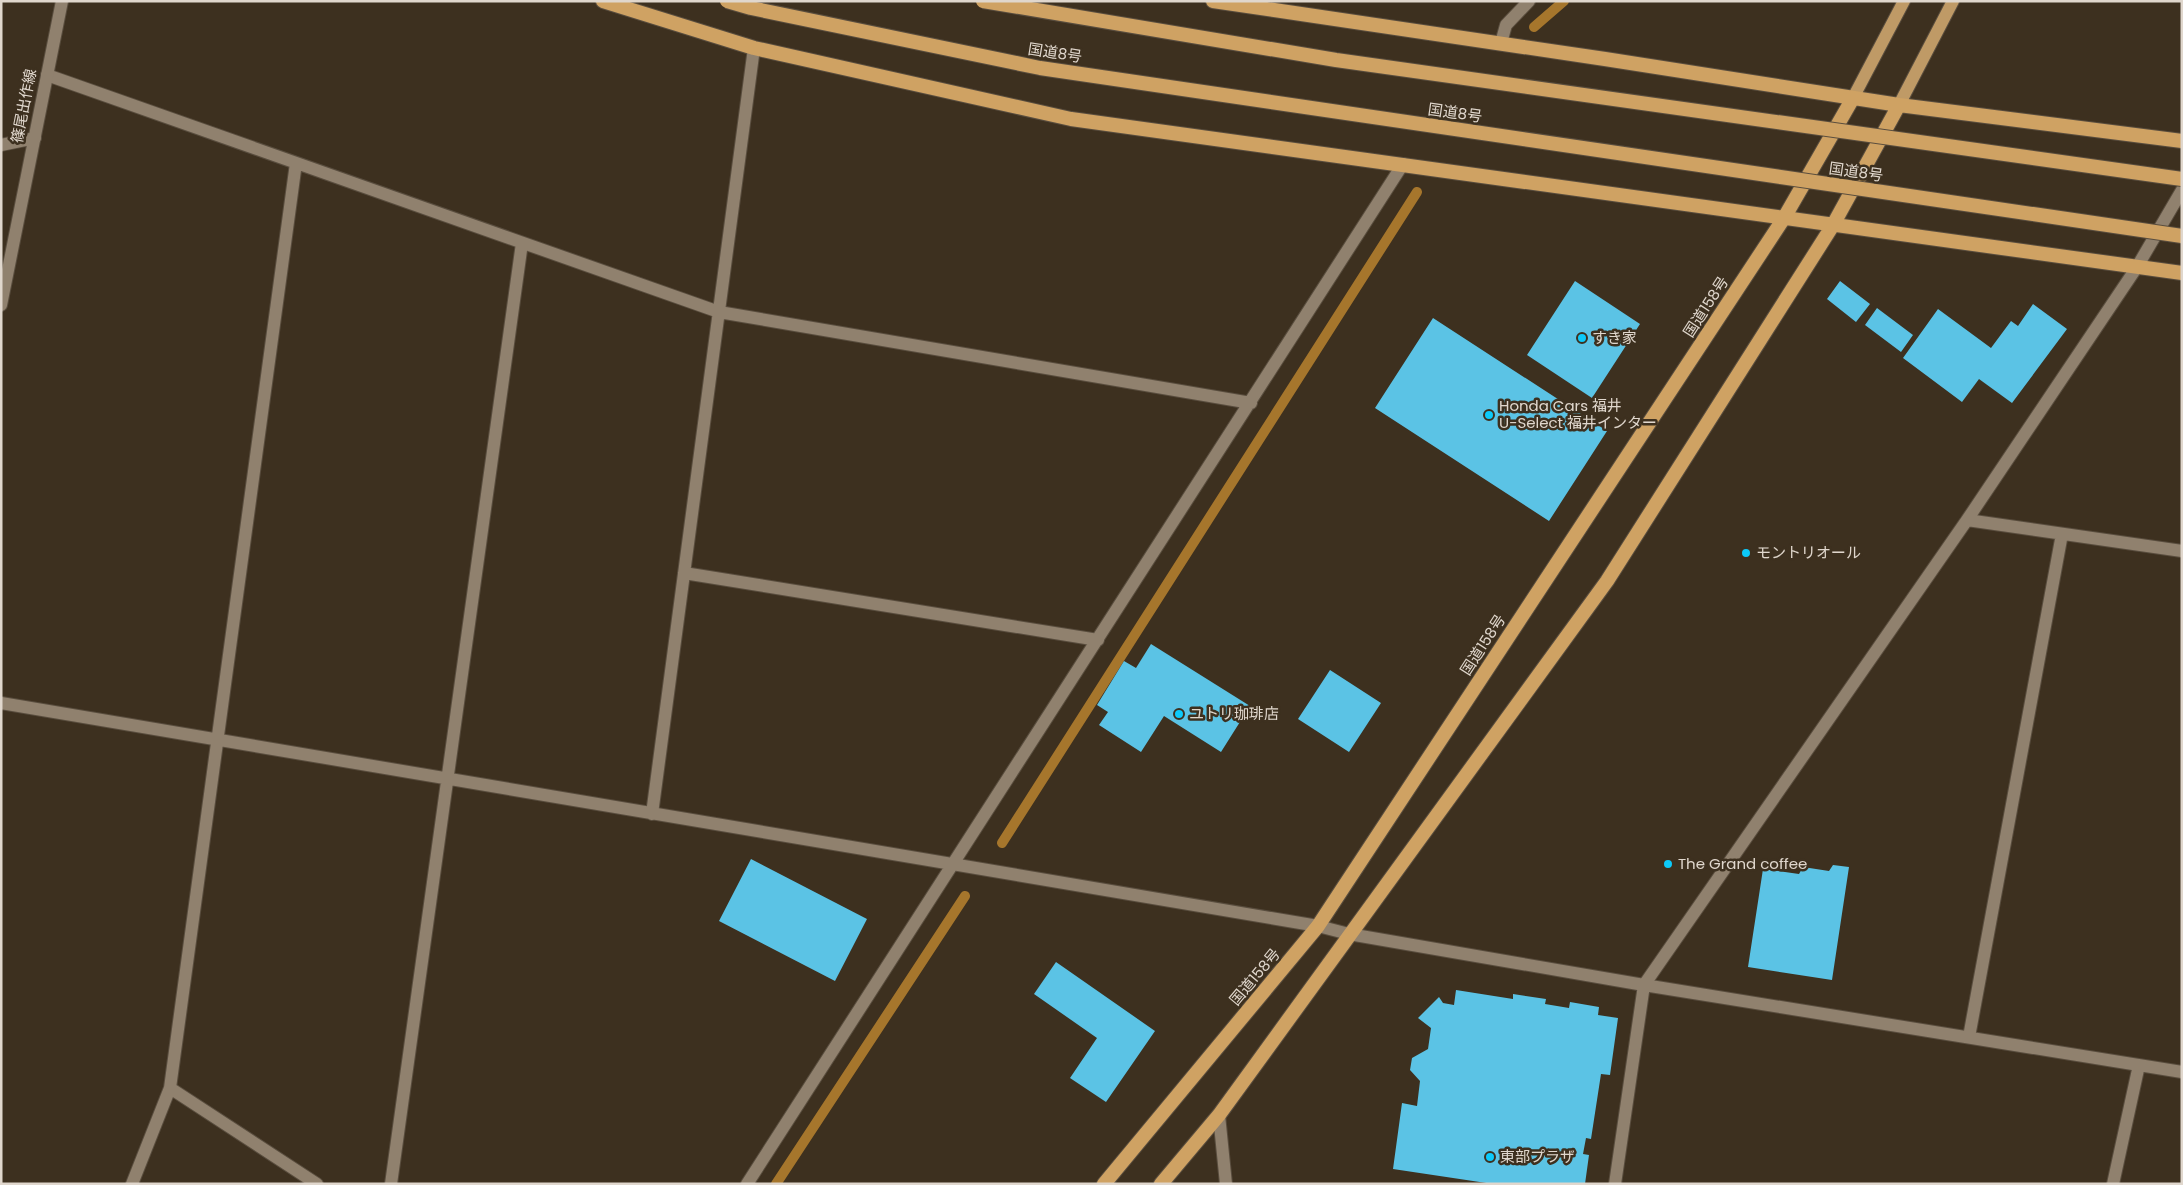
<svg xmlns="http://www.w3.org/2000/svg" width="2183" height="1185" viewBox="0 0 2183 1185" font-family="Poppins,'Noto Sans JP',sans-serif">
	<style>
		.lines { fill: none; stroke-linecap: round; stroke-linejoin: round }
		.stream { stroke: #a6762c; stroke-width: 10 }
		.building { fill: #5bc3e5 }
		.minor-casing { stroke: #594d3e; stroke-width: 14 }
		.secondary-casing { stroke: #594d3e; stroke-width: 14 }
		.primary-casing { stroke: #594d3e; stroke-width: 14 }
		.trunk-casing { stroke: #594d3e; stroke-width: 16 }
		.minor { stroke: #90816e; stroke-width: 12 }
		.secondary { stroke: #90816e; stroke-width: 12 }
		.primary { stroke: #bf9a66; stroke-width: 12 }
		.trunk { stroke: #cfa263; stroke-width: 14 }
		.trunk-bridge-casing { stroke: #594d3e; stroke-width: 16; stroke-linecap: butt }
		.trunk-bridge { stroke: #cfa263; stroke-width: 14 }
		.poi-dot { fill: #0ccafa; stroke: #3d301f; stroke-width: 2 }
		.labels { text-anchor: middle; stroke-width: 5; stroke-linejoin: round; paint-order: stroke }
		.street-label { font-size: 15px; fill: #e0d7cd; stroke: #3d301f }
		.poi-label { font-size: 15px; fill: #e0d7cd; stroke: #3d301f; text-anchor: start }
	</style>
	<rect width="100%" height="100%" fill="#3d301f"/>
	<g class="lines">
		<path class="stream" d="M 1534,27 L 1564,1
			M 1002,843 L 1417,192
			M 776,1184 L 965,896"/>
	</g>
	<path class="building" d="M 1575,281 L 1640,324 L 1592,398 L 1527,355 Z
		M 1840,281 L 1870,304 L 1856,322 L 1827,299 Z
		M 2033,304 L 2067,329 L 2012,403 L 1979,379 L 1962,402 L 1903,358 L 1938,309 L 1991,348 L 2011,321 L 2018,326 Z
		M 1877,308 L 1913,335 L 1901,352 L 1865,325 Z
		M 1433,318 L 1607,431 L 1549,521 L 1375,408 Z
		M 1151,644 L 1250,706 L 1221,752 L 1164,716 L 1141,752 L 1099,725 L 1108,712 L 1097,705 L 1124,661 L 1136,668 Z
		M 1330,670 L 1381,703 L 1349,752 L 1298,719 Z
		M 751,859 L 867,919 L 835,981 L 719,921 Z
		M 1833,865 L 1849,867 L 1832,980 L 1748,967 L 1763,869 L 1799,874 L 1803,867 L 1829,871 Z
		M 1056,962 L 1155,1031 L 1106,1102 L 1070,1078 L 1097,1038 L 1034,994 Z
		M 1456,990 L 1513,999 L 1513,994 L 1546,999 L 1545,1004 L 1569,1008 L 1570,1002 L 1599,1007 L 1598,1015 L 1618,1018 L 1610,1075 L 1601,1074 L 1591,1139 L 1586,1138 L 1583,1154 L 1589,1155 L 1585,1184 L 1493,1184 L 1393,1169 L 1402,1103 L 1417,1106 L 1420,1081 L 1410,1070 L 1412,1058 L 1428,1049 L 1431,1028 L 1418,1018 L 1439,997 L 1443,1003 L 1454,1005 Z"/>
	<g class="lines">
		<g class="minor-casing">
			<path id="minor" d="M 1501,43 L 1506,25 L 1529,1
				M 47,75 L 719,312 L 1251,403
				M 1,145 L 35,138
				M 1967,520 L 2182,551
				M 684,573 L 1098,640
				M 1,703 L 1318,926 L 1349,934 L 1644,985 L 2182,1072
				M 652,814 L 754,48
				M 1969,1037 L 2062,534
				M 170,1088 L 317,1184
				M 1219,1115 L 1226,1184
				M 132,1184 L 170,1088 L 296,163
				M 391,1184 L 522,243
				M 747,1184 L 1403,164
				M 1615,1184 L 1644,985 L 1967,520 L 2137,267 L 2182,190
				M 2113,1184 L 2139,1065"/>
		</g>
		<g class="secondary-casing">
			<path id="secondary" d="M 1,305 L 62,1"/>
		</g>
		<g class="primary-casing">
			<path id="primary" d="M 1853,98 L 1904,1
				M 1899,105 L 1953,1"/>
		</g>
		<g class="trunk-casing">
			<path id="trunk" d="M 603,1 L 754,48 L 1071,119 L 2182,273
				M 1213,1 L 1605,59 L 1899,105 L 2182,141
				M 1104,1184 L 1318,926 L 1784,218 L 1853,98
				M 1161,1184 L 1219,1115 L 1607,581 L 1833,225 L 1899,105"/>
		</g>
		<use href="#minor" class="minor"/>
		<use href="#secondary" class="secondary"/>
		<use href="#primary" class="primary"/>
		<use href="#trunk" class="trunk"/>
		<g class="trunk-bridge-casing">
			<path id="trunk-bridge" d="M 727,1 L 751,8 L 1040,68 L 2182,236
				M 983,1 L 1336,60 L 2182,179"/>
		</g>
		<use href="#trunk-bridge" class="trunk-bridge"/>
	</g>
	<g class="poi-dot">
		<circle cx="1582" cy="338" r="5"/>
		<circle cx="1489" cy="415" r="5"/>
		<circle cx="1746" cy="553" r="5"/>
		<circle cx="1179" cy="714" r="5"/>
		<circle cx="1668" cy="864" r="5"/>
		<circle cx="1490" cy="1157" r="5"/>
	</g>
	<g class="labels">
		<g class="street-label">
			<text transform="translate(1055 53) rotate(9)" y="5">国道8号</text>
			<text transform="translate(24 106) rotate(-79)" y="5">篠尾出作線</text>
			<text transform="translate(1455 113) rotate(8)" y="5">国道8号</text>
			<text transform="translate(1856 172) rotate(8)" y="5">国道8号</text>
			<text transform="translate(1706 307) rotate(-57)" y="5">国道158号</text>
			<text transform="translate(1483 645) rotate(-57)" y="5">国道158号</text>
			<text transform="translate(1255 977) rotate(-50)" y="5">国道158号</text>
		</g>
		<g class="poi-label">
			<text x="1592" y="343">すき家</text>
			<text x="1499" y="411">Honda Cars 福井<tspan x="1499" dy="17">U-Select 福井インター</tspan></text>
			<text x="1756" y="558">モントリオール</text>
			<text x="1189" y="719">ユトリ珈琲店</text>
			<text x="1678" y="869">The Grand coffee</text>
			<text x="1500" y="1162">東部プラザ</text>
		</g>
	</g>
	<rect width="2183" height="1185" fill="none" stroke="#e0d7cd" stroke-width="5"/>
</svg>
